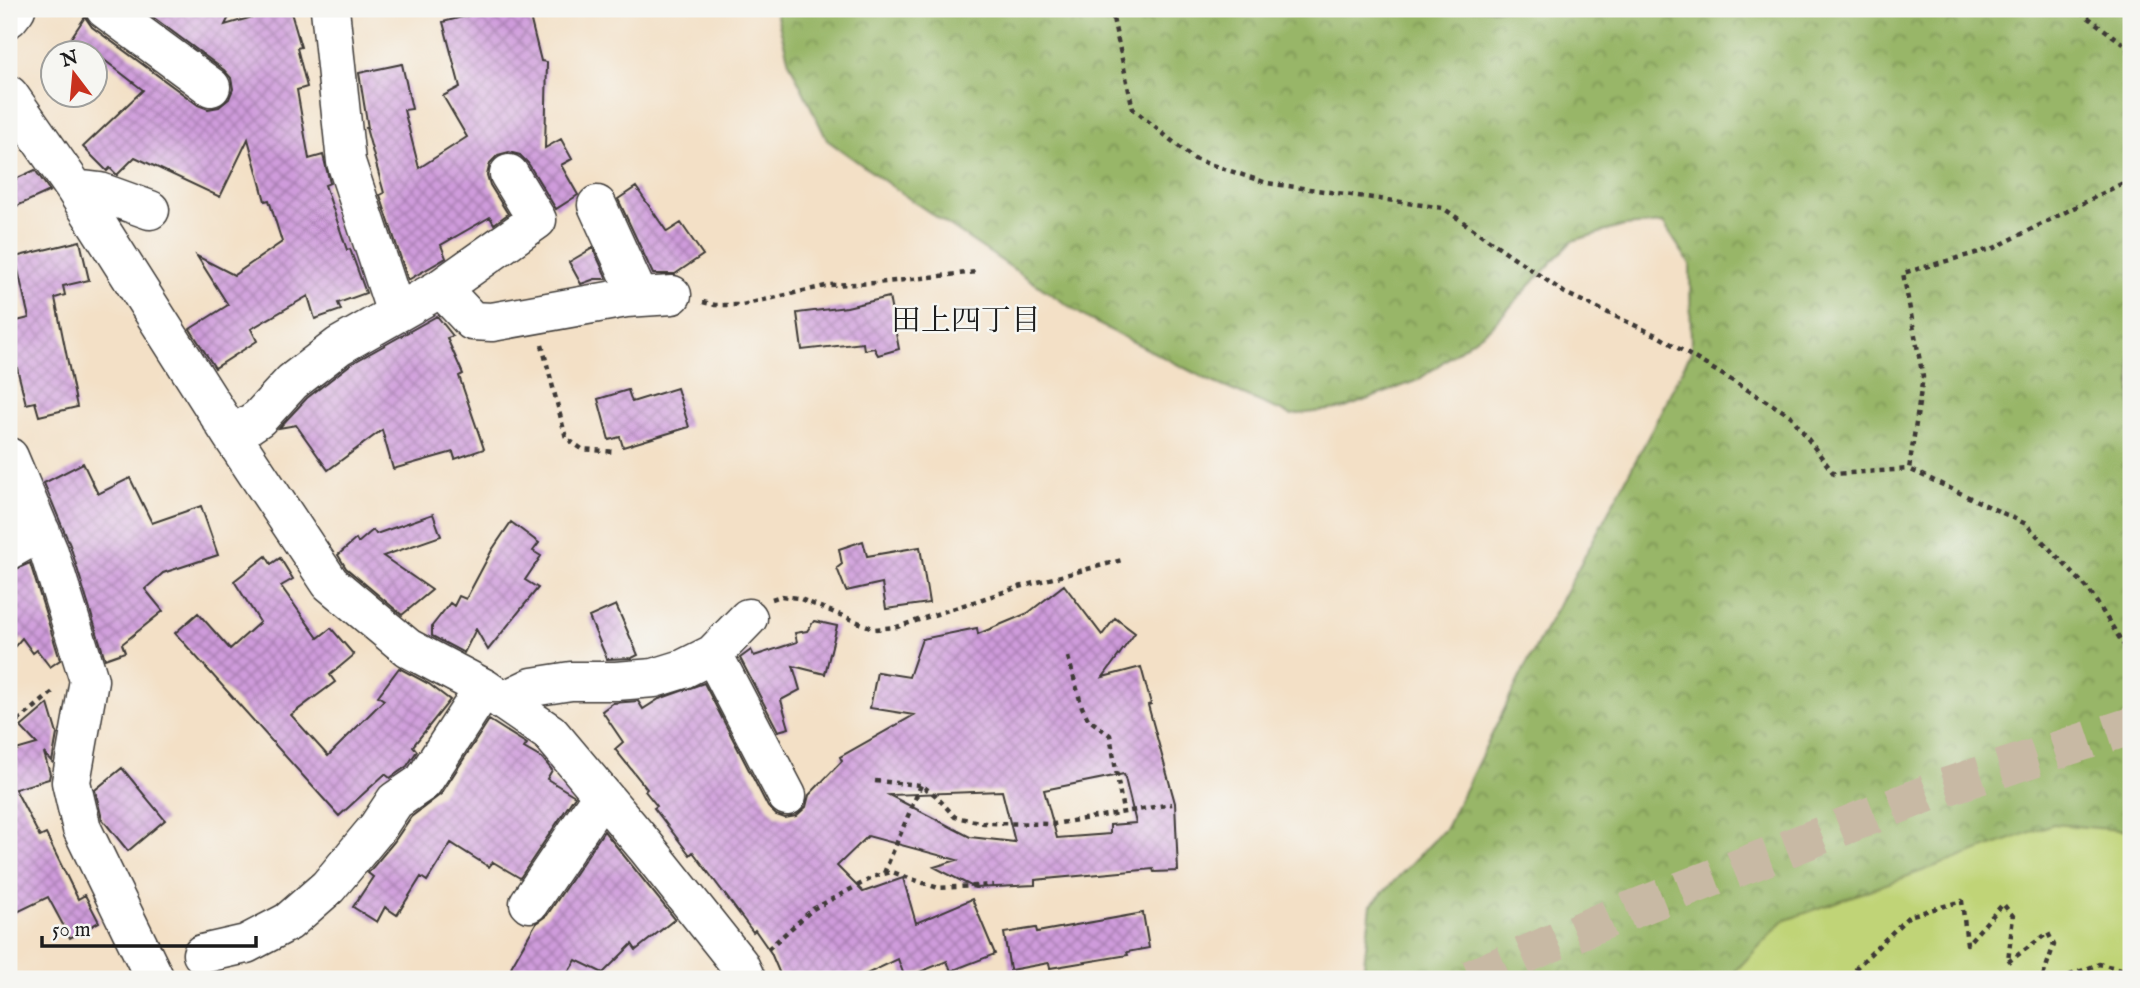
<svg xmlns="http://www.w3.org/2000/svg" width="2140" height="988" viewBox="0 0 2140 988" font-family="'IM FELL English','Noto Serif JP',serif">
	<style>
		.forest { fill: url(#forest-crowns); stroke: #5a6942; stroke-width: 2 }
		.green { fill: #c0d477; stroke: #6e784a; stroke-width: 2 }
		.building { fill: url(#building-cross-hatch); fill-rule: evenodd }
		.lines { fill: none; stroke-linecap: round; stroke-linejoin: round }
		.highway-tunnel { stroke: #c8b9a4; stroke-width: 38; stroke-dasharray: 38 19; stroke-linecap: butt }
		.minor-casing { stroke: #3c3936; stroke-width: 41 }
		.path { stroke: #3c3936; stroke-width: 4.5; stroke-dasharray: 5 5; stroke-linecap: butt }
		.minor { stroke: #fff; stroke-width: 38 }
		.labels { text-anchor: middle; stroke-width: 5; stroke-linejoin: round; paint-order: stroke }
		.neighbourhood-label { font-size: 30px; fill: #1c1c1c; stroke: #f6f6f2 }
	</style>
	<defs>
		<pattern id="forest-crowns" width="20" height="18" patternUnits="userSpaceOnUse" patternTransform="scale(1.75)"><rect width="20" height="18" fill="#98b668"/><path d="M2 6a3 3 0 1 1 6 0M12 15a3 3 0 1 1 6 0" fill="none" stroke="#7b9355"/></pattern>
		<pattern id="building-cross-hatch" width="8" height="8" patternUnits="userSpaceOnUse" patternTransform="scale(1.75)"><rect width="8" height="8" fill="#cf9bdb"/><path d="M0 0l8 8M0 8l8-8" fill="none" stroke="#a77eb1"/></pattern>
	</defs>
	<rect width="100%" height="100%" fill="#f6f6f2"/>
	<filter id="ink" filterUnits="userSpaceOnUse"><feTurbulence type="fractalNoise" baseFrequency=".0143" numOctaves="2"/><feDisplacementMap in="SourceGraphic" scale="14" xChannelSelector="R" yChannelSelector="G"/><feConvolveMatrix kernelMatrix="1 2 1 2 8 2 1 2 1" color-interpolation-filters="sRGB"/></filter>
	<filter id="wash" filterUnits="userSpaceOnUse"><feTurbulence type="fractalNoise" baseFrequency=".00686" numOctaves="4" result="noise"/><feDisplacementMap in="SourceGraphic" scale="28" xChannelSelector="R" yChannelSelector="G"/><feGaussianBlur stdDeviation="1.57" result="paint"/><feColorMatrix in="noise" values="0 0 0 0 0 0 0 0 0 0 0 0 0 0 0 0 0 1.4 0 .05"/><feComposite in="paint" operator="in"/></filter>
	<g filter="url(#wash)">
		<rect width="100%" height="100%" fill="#f3e0c6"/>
		<path class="forest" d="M 775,9 L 2131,9 L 2131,979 L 1368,979 L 1364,963 L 1371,905 L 1446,828 L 1523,671 L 1644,445 L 1691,352 L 1690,264 L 1663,223 L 1624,226 L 1572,241 L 1491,327 L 1418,380 L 1345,408 L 1291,415 L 1210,381 L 1088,319 L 911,200 L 827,140 L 789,62 Z"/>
		<path class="green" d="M 2053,824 L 2131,831 L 2131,979 L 1728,979 L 1783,921 Z"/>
		<g id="blocks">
			<path class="building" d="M 142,9 L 233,9 L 225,25 L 280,9 L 290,9 L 301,47 L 297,48 L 307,87 L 297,90 L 309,159 L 323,155 L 330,183 L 325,185 L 347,250 L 350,249 L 366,293 L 338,303 L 341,310 L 315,319 L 308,296 L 251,329 L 257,341 L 215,368 L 190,329 L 228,305 L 197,256 L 234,275 L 282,242 L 269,200 L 265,201 L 248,139 L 220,197 L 135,157 L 117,175 L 110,168 L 107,171 L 83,147 L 143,90 L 94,52 L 71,38 L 85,17 L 92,27 L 198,105 L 208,109 L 219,107 L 229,99 L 233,89 L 231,78 L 224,70 Z
				M 493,9 L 528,9 L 541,61 L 547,62 L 545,148 L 561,139 L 572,159 L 561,165 L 578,195 L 556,209 L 528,163 L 520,155 L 509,152 L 498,155 L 490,163 L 487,175 L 490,185 L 508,214 L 494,224 L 490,217 L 441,245 L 446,258 L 408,280 L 380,195 L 384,193 L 366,128 L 368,128 L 359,73 L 402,64 L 412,109 L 404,110 L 419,168 L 467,137 L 443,96 L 460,87 L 443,22 Z
				M 35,170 L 50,191 L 17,206 L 9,189 L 9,182 Z
				M 636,187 L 667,232 L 681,223 L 703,255 L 675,274 L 653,274 L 618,199 Z
				M 80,241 L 89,280 L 63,286 L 65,295 L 55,298 L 77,407 L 39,416 L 35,402 L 26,404 L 14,356 L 9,358 L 9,323 L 29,318 L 15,257 Z
				M 593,248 L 607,279 L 595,279 L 581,284 L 569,262 Z
				M 889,297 L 899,349 L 878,355 L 874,348 L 864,350 L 863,343 L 802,350 L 797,313 L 847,307 Z
				M 437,316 L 453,336 L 447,338 L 463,374 L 459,376 L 484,449 L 455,459 L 453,452 L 393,469 L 382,430 L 328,470 L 296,425 L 279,428 L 307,398 L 351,364 Z
				M 677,388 L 689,427 L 623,447 L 620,437 L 609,440 L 598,399 L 628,390 L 632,402 Z
				M 83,463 L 98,494 L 130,478 L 152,523 L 201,506 L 218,555 L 163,573 L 145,589 L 163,611 L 122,644 L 125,652 L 105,659 L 70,545 L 44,483 Z
				M 433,514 L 441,536 L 383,556 L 432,590 L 402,615 L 346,568 L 338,555 L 356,539 L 358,543 L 373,530 L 376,534 Z
				M 511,522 L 539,543 L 533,551 L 541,556 L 525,580 L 538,588 L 488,650 L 476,629 L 464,653 L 432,636 L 432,626 L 450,603 L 454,606 L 459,596 L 466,599 L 492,550 Z
				M 863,541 L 867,556 L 920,547 L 929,603 L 886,609 L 882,583 L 846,591 L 837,568 L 842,564 L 839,549 Z
				M 266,556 L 271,564 L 280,558 L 293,579 L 281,586 L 318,638 L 331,628 L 354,655 L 330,675 L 335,682 L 291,715 L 328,756 L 384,700 L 378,696 L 399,668 L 429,684 L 450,700 L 413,746 L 417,751 L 407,766 L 390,778 L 385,774 L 339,816 L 175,633 L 198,613 L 230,649 L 260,622 L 234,581 Z
				M 30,563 L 60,660 L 50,667 L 37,650 L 33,653 L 22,638 L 9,653 L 9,572 Z
				M 1064,585 L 1102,635 L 1115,618 L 1135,633 L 1103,677 L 1141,667 L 1151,704 L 1148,705 L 1175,803 L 1178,871 L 1154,872 L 1153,869 L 1035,880 L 1035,885 L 975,888 L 934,867 L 957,860 L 868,836 L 837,866 L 863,892 L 903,878 L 916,923 L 972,899 L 995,954 L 951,971 L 947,961 L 905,978 L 898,959 L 856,979 L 782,979 L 771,953 L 755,930 L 753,932 L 693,852 L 690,855 L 654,808 L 657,806 L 645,791 L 647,789 L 615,749 L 623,742 L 602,711 L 613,703 L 638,701 L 643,709 L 659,699 L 704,683 L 768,807 L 776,815 L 785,818 L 796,816 L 806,807 L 809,795 L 842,761 L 840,757 L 914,715 L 870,708 L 877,672 L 909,677 L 922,639 L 977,628 L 978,634 L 1028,613 ZM 1124,774 L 1136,823 L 1110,825 L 1110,834 L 1057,838 L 1044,790 ZM 1002,791 L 1015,842 L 970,837 L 889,795 Z
				M 616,605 L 638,655 L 632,658 L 607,659 L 589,617 Z
				M 814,621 L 837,626 L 825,674 L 793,666 L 800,690 L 781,700 L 789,728 L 778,731 L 740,658 L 751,650 L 754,656 L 797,642 L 795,633 L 807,631 Z
				M 48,704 L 57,734 L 52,762 L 44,753 L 50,774 L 49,779 L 15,789 L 40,837 L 46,834 L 78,899 L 85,895 L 99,922 L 70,938 L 48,897 L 9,916 L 9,752 L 37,744 L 21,727 Z
				M 489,720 L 527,744 L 524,748 L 543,759 L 552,770 L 547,779 L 575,796 L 520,878 L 493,862 L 489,867 L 451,843 L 427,881 L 421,877 L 397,915 L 385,907 L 377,922 L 353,907 L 373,877 L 368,873 L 394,842 L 411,817 L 441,794 Z
				M 122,768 L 165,820 L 128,851 L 102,819 L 95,790 Z
				M 604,831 L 675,919 L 636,950 L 632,944 L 603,973 L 576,960 L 564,979 L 533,979 L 511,967 L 536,923 L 547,915 Z
				M 1143,913 L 1149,948 L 1127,952 L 1128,955 L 1050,968 L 1049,963 L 1010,970 L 1004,933 L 1036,928 L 1037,932 Z"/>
		</g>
	</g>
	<g filter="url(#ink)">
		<use href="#blocks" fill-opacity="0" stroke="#3c3936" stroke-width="2"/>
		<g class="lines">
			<path class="highway-tunnel" d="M 1470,979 L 1598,923 L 1939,789 L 2131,726"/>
			<g class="minor-casing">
				<path id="minor" d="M 105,9 L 211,87
					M 330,9 L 346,162 L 396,313
					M 9,18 L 16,9
					M 9,95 L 75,189 L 232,436 L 330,583 L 408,648 L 484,688 L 550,733 L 646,847 L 739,964 L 746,979
					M 75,189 L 100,192 L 150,210
					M 597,205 L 639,297
					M 441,288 L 472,321 L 492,322 L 626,298 L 672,295
					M 232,436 L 259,418 L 292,382 L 339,346 L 441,288 L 537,220 L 509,174
					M 9,457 L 49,552 L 89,680 L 71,782 L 82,829 L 155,979
					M 9,550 L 41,532
					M 713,654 L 787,796
					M 503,701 L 532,687 L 571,681 L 616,681 L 654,678 L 683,669 L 713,654 L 748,618
					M 529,903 L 602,795
					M 202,954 L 246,944 L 288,922 L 328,887 L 377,828 L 395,801 L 423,782 L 484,688"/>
			</g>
			<path class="path" d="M 1111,9 L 1133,109 L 1194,159 L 1267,183 L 1443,208 L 1565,293 L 1658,336 L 1791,416 L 1834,474 L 1909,469
				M 2070,9 L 2081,12 L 2126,46 L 2131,58
				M 2131,179 L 1994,248 L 1903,273 L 1923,377 L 1909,469 L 2026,524 L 2089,590 L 2131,656
				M 703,302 L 715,305 L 742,305 L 830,285 L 877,283 L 976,272
				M 542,345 L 566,438 L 582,449 L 616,452
				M 772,599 L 781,596 L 798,598 L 875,629 L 897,627 L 1019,587 L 1122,560
				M 1068,657 L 1082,707 L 1088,719 L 1110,735 L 1123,811
				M 9,726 L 23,717 L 54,691
				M 875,781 L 921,785 L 935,795 L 955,817 L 984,823 L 1054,824 L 1172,804
				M 884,873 L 921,785
				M 768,949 L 813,909 L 876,876 L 892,872 L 938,888 L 993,885
				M 1852,979 L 1857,967 L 1909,916 L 1962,901 L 1967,944 L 2003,904 L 2013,916 L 2008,962 L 2048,933 L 2054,945 L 2043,976 L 2051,979
				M 2060,979 L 2099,964 L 2121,969 L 2121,979"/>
			<use href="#minor" class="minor"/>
		</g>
	</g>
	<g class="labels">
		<g class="neighbourhood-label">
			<text x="966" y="330">田上四丁目</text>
		</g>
	</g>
	<rect width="2140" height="988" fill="none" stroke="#f6f6f2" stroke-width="35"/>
	<g transform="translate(74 74) rotate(344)"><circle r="33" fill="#f6f6f2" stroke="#9f9f9c" stroke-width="2"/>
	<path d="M0-5L12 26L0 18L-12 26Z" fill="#c8321e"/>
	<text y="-10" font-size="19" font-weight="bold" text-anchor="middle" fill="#1c1c1c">N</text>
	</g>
	<path d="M42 936v10h214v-10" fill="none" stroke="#1c1c1c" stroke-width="3.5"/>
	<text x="52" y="936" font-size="21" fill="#1c1c1c" stroke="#f6f6f2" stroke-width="5" paint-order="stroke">50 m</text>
</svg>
